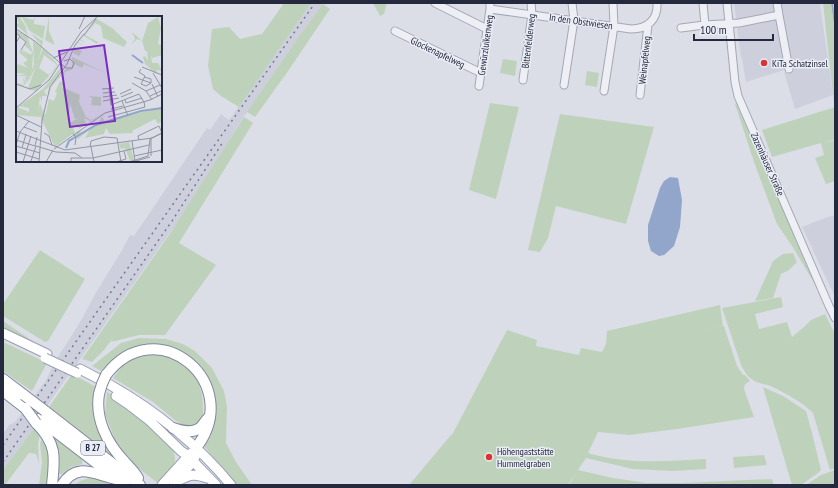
<svg xmlns="http://www.w3.org/2000/svg" width="838" height="488" viewBox="0 0 838 488" font-family="'PT Sans Narrow',sans-serif">
	<style>
		.built { fill: #cdd0dc }
		.green { fill: #bed2bb }
		.water { fill: #92a5cb }
		.lines { fill: none; stroke-linecap: round; stroke-linejoin: round }
		.stream { stroke: #92a5cb; stroke-width: 1.5 }
		.minor-casing { stroke: #a4a8b4; stroke-width: 9 }
		.major-casing { stroke: #99a0b4; stroke-width: 11 }
		.highway-casing { stroke: #81889f; stroke-width: 12 }
		.minor { stroke: #eeeff5; stroke-width: 7 }
		.major { stroke: #fff; stroke-width: 9 }
		.highway { stroke: #fff; stroke-width: 10 }
		.rail { stroke: #737a92; stroke-width: 1.5; stroke-dasharray: 2 4; stroke-linecap: butt }
		.major-bridge-casing { stroke: #99a0b4; stroke-width: 11; stroke-linecap: butt }
		.highway-bridge-casing { stroke: #81889f; stroke-width: 12; stroke-linecap: butt }
		.major-bridge { stroke: #fff; stroke-width: 9 }
		.highway-bridge { stroke: #fff; stroke-width: 10 }
		.poi-dot { fill: #d93433; stroke: #eaedf5; stroke-width: 1.5 }
		.labels { text-anchor: middle; stroke-width: 3; stroke-linejoin: round; paint-order: stroke }
		.shield { fill: #eaedf5; stroke: #5f6475; stroke-width: 1 }
		.shield-label { font-size: 9px; font-weight: bold; fill: #24293e }
		.street-label { font-size: 10px; fill: #24293e; stroke: #eaedf5 }
		.poi-label { font-size: 10px; fill: #24293e; stroke: #eaedf5; text-anchor: start }
		.inset-river { fill: none; stroke: #92a5cb; stroke-width: 2 }
		.inset-road { fill: none; stroke: #9296a3; stroke-width: 1 }
		.view { fill: #7b2cbf; fill-opacity: 0.15; stroke: #7b2cbf; stroke-width: 2 }
		.inset-edge { fill: none; stroke: #24293e; stroke-width: 2 }
	</style>
	<rect width="100%" height="100%" fill="#dbdee7"/>
	<path class="built" d="M 311,3 L 324,3 L 300,35 L 237,127 L 207,178 L 176,224 L 49,403 L 33,430 L 3,470 L 3,434 L 9,425 L 15,422 L 20,416 L 46,380 L 56,360 L 79,324 L 98,289 L 121,252 L 130,235 L 134,236 L 207,128 L 210,130 L 221,114 L 229,120 Z
		M 734,3 L 820,3 L 833,95 L 795,109 L 784,72 L 788,70 L 783,46 L 781,47 L 787,69 L 746,82 L 742,58 L 741,58 Z
		M 835,215 L 835,297 L 802,227 L 825,218 Z"/>
	<path class="green" d="M 283,3 L 311,3 L 239,107 L 221,96 L 213,89 L 208,66 L 212,29 L 229,27 L 240,39 L 262,34 L 282,6 Z
		M 373,3 L 387,3 L 384,14 L 380,16 Z
		M 823,3 L 835,3 L 835,104 L 834,104 Z
		M 323,4 L 330,9 L 286,74 L 255,117 L 247,112 L 300,35 Z
		M 503,59 L 517,61 L 515,76 L 500,73 Z
		M 587,71 L 599,73 L 597,87 L 585,85 Z
		M 490,103 L 519,107 L 496,199 L 469,190 Z
		M 736,103 L 798,243 L 816,286 L 792,246 L 777,224 L 754,162 L 735,104 Z
		M 835,107 L 835,139 L 824,143 L 835,140 L 835,181 L 826,184 L 815,158 L 824,155 L 821,143 L 772,157 L 762,130 Z
		M 560,114 L 654,127 L 626,224 L 556,206 L 548,238 L 540,252 L 528,250 Z
		M 244,117 L 253,123 L 179,243 L 216,265 L 165,335 L 139,335 L 111,342 L 113,338 L 104,350 L 92,362 L 82,359 L 169,235 Z
		M 40,250 L 85,279 L 48,341 L 45,342 L 3,316 L 3,304 Z
		M 793,253 L 797,262 L 789,270 L 781,274 L 773,298 L 755,301 L 773,261 L 783,254 Z
		M 781,297 L 783,307 L 755,314 L 759,329 L 787,322 L 792,337 L 804,327 L 811,320 L 825,314 L 835,334 L 835,468 L 830,470 L 813,413 C 804,403 780,390 768,385 C 763,384 757,383 753,380 C 747,377 744,370 741,365 L 722,308 Z
		M 720,305 L 723,326 L 696,330 L 724,326 L 737,366 L 743,375 L 745,375 L 750,381 L 745,384 L 744,389 L 754,417 L 677,429 L 629,435 L 598,432 L 588,453 C 628,465 666,461 706,459 L 706,469 L 673,471 L 633,469 L 586,458 L 568,485 L 409,485 L 451,435 L 452,435 L 507,330 L 537,340 L 536,346 L 579,355 L 581,348 L 602,352 L 606,344 L 607,331 Z
		M 3,321 L 40,346 L 13,334 L 3,328 Z
		M 139,338 L 166,339 L 183,344 L 195,351 L 212,368 L 224,391 L 227,406 L 226,443 L 236,462 L 252,485 L 236,485 L 204,446 L 215,420 L 216,405 L 213,390 L 201,366 L 184,353 L 162,346 L 140,347 L 116,356 L 103,372 L 92,366 L 121,343 Z
		M 3,342 L 47,363 L 32,391 L 3,371 Z
		M 153,354 L 172,357 L 185,365 L 197,378 L 202,394 L 203,406 L 203,417 L 198,423 L 191,426 L 181,425 L 153,402 L 113,378 L 124,364 L 136,356 Z
		M 72,374 L 96,387 L 115,458 L 49,407 Z
		M 763,387 L 783,396 L 806,411 L 812,433 L 821,470 L 818,473 L 801,485 L 792,485 Z
		M 107,392 L 117,398 L 160,435 L 174,452 L 175,460 L 173,469 L 159,484 L 133,464 L 115,440 L 105,414 Z
		M 35,427 L 40,434 L 38,444 L 39,464 L 36,454 L 29,453 L 5,485 L 3,485 L 3,470 Z
		M 51,432 L 83,456 L 82,464 L 71,467 L 62,474 L 57,474 L 54,444 Z
		M 42,437 L 49,451 L 49,485 L 39,485 L 42,462 L 40,444 Z
		M 764,455 L 767,465 L 734,468 L 733,457 Z
		M 578,470 L 613,478 L 647,483 L 683,483 L 772,479 L 774,485 L 569,485 Z
		M 835,470 L 835,485 L 806,485 L 821,475 Z
		M 97,477 L 105,481 L 109,485 L 75,485 C 82,479 88,478 97,477 Z"/>
	<path class="water" d="M 670,177 L 678,178 L 682,200 L 680,227 L 674,246 L 664,255 L 659,256 L 651,251 L 648,241 L 648,225 L 660,188 L 664,181 Z"/>
	<g class="lines">
		<path class="stream" d="M 832,3 L 835,25
			M 835,63 L 835,69"/>
		<g class="minor-casing">
			<path id="minor" d="M 435,3 L 487,29
				M 703,3 L 705,25
				M 727,3 L 735,82 L 738,96 L 829,306 L 835,318
				M 777,3 L 779,15 L 789,69
				M 490,9 L 631,29 C 647,29 658,20 657,3
				M 681,28 L 704,25 L 739,23 L 779,15
				M 395,31 L 481,73
				M 523,80 L 532,14 L 531,3
				M 564,85 L 574,20 L 572,3
				M 479,86 L 490,9 L 490,3
				M 604,91 L 614,26 L 613,3
				M 640,95 L 648,25"/>
		</g>
		<g class="major-casing">
			<path id="major" d="M 3,333 L 47,354
				M 80,369 C 91,375 101,380 112,386 C 156,411 199,446 231,485
				M 116,396 L 128,404 L 150,421 L 181,451 L 188,456 L 216,485
				M 180,480 C 190,474 196,474 207,478
				M 162,485 L 191,453
				M 174,485 L 189,466 L 195,457"/>
		</g>
		<g class="highway-casing">
			<path id="highway" d="M 106,375 C 156,309 246,383 196,448
				M 3,379 L 24,395
				M 3,391 L 25,408
				M 99,394 C 95,419 107,443 124,461 C 129,467 134,471 138,478
				M 45,411 L 140,485
				M 39,419 L 125,485
				M 36,423 C 57,444 55,457 52,485
				M 173,428 C 182,431 193,434 201,427 C 204,423 206,420 209,417
				M 62,485 C 77,461 95,475 116,479"/>
		</g>
		<use href="#minor" class="minor"/>
		<use href="#major" class="major"/>
		<use href="#highway" class="highway"/>
		<path class="rail" d="M 3,445 L 315,3
			M 3,462 L 172,221 L 223,142"/>
		<g class="major-bridge-casing">
			<path id="major-bridge" d="M 45,358 L 77,373"/>
		</g>
		<g class="highway-bridge-casing">
			<path id="highway-bridge" d="M 99,394 L 102,384 L 106,375
				M 24,395 L 45,411
				M 25,408 L 36,423"/>
		</g>
		<use href="#major-bridge" class="major-bridge"/>
		<use href="#highway-bridge" class="highway-bridge"/>
	</g>
	<g class="poi-dot">
		<circle cx="764" cy="63" r="4"/>
		<circle cx="489" cy="457" r="4"/>
	</g>
	<g class="labels">
		<rect class="shield" x="81" y="441" width="24" height="14" rx="3"/>
		<g class="shield-label">
			<text x="93" y="451">B 27</text>
		</g>
		<g class="street-label">
			<text transform="translate(581 21) rotate(8)" y="4">In den Obstwiesen</text>
			<text transform="translate(528 41) rotate(-83)" y="4">Bittenfelderweg</text>
			<text transform="translate(485 45) rotate(-82)" y="4">Gewürzluikenweg</text>
			<text transform="translate(438 52) rotate(26)" y="4">Glockenapfelweg</text>
			<text transform="translate(644 60) rotate(-84)" y="4">Weinapfelweg</text>
			<text transform="translate(768 164) rotate(66)" y="4">Zazenhäuser Straße</text>
		</g>
		<g class="poi-label">
			<text x="772" y="67">KiTa Schatzinsel</text>
			<text x="497" y="455">Höhengaststätte<tspan x="497" dy="12">Hummelgraben</tspan></text>
		</g>
	</g>
	<g transform="translate(16 16)">
		<rect width="146" height="146" fill="#dbdee7"/>
		<path d="M 0,0 L 3,0 L 14,17 L 27,25 L 26,30 L 9,11 L 12,19 L 0,9 L 3,7 ZM 5,0 L 17,4 L 19,1 L 17,12 L 18,8 L 29,10 L 31,0 L 27,23 L 14,15 ZM 33,0 L 33,15 L 39,29 L 29,24 ZM 83,0 L 81,3 L 96,12 L 111,26 L 108,31 L 87,22 L 85,10 L 79,7 L 69,19 L 82,26 L 81,28 L 68,20 L 65,23 L 69,27 L 64,24 L 62,26 L 68,30 L 62,27 L 59,32 L 66,35 L 63,40 L 57,37 L 60,29 ZM 142,1 L 145,12 L 142,28 L 146,29 L 146,39 L 136,42 L 135,39 L 136,47 L 142,47 L 146,55 L 142,54 L 139,57 L 129,48 L 127,41 L 129,40 L 132,45 L 131,35 L 129,35 L 126,25 L 121,23 L 115,29 L 119,23 L 116,16 L 126,25 L 132,7 ZM 0,15 L 11,19 L 17,37 L 16,55 L 12,63 L 9,68 L 7,70 L 0,68 L 0,62 L 1,67 L 8,69 L 7,61 L 10,67 L 9,61 L 13,60 L 0,60 L 11,58 L 0,57 L 0,48 L 0,54 L 2,48 L 12,52 L 7,47 L 12,44 L 3,36 L 5,34 L 13,42 L 5,33 L 15,39 L 16,36 L 8,29 L 10,25 L 0,17 ZM 17,25 L 26,31 L 21,49 L 10,69 L 18,49 ZM 27,32 L 42,49 L 20,75 L 16,74 L 12,72 ZM 28,39 L 41,49 L 33,59 L 23,52 ZM 56,41 L 92,58 L 68,48 L 66,52 L 59,48 L 57,53 L 49,56 L 35,70 L 33,82 L 34,70 L 28,75 L 31,80 L 26,80 L 26,87 L 24,80 L 22,96 L 24,87 L 27,96 L 29,88 L 27,100 L 30,97 L 33,83 L 38,85 L 41,77 L 39,76 L 44,65 L 48,67 L 46,71 L 64,79 L 63,86 L 70,101 L 75,104 L 88,97 L 72,107 L 74,105 L 68,102 L 70,108 L 63,113 L 61,110 L 57,112 L 59,116 L 39,131 L 26,104 L 25,108 L 25,101 L 0,99 L 0,93 L 2,91 L 13,96 L 13,92 L 3,90 L 27,73 L 45,51 L 46,54 L 35,69 L 50,53 L 57,52 ZM 53,87 L 54,99 L 54,88 L 59,103 L 63,102 L 53,107 ZM 72,80 L 85,81 L 85,90 L 75,89 L 76,82 ZM 146,91 L 146,105 L 142,108 L 139,103 L 116,115 L 117,117 L 94,118 L 90,112 L 88,118 L 69,122 L 74,113 L 62,123 L 58,118 L 63,114 L 65,117 L 82,108 L 86,100 L 89,106 ZM 113,126 L 118,144 L 114,145 L 109,132 L 105,133 L 103,128 Z" fill="#bed2bb" fill-rule="evenodd"/>
		<path class="inset-river" d="M 116,39 L 127,47M 50,132 L 53,125 L 80,109 L 125,95 L 146,92"/>
		<path class="inset-road" d="M 0,13 L 20,26 L 50,52M 63,13 L 69,0M 0,17 L 4,20 L 0,27M 68,19 L 80,3M 4,21 L 10,26 L 5,34M 37,42 L 51,36M 48,45 L 54,43 L 58,47 L 56,52 L 50,52M 126,51 L 146,59M 125,53 L 123,56 L 129,60 L 125,68M 137,57 L 146,72M 118,61 L 135,67M 116,67 L 130,75 L 136,84M 0,68 L 14,73 L 25,69M 125,68 L 130,70 L 135,67 L 135,63 L 128,61M 136,68 L 142,81M 86,73 L 98,72M 93,73 L 95,89 L 123,78 L 128,86M 130,75 L 144,69M 87,77 L 99,76M 104,78 L 115,73M 134,80 L 145,75M 87,81 L 101,79M 105,81 L 117,76M 109,84 L 110,87 L 126,82M 87,85 L 103,82M 106,85 L 112,100M 0,92 L 33,64 L 65,16 L 82,0M 95,93 L 107,90M 0,99 L 25,111M 92,101 L 129,91 L 128,86M 8,111 L 21,116M 0,115 L 49,134 L 136,122M 28,117 L 33,120 L 36,129M 57,117 L 60,122 L 59,129M 134,123 L 146,117M 0,124 L 19,130 L 21,121M 123,124 L 122,120 L 143,110 L 146,117M 116,125 L 119,145M 0,129 L 4,116 L 13,105M 0,130 L 24,137M 74,131 L 75,125 L 88,121 L 101,122 L 105,146M 75,131 L 78,146M 6,132 L 10,118M 38,133 L 89,97 L 134,84 L 146,78M 0,136 L 23,143M 118,140 L 146,134M 135,140 L 135,123M 15,145 L 20,130 L 40,136 L 59,137 L 66,142M 7,146 L 15,120M 23,146 L 26,105 L 34,71 L 51,48 L 59,29 L 68,18M 30,146 L 37,134M 55,146 L 55,142 L 77,142 L 133,129M 100,146 L 110,143 L 108,135M 113,146 L 132,140 L 134,123 L 146,117M 116,146 L 134,141"/>
		<path class="view" d="M 88,29 L 99,105 L 54,111 L 43,35 Z"/>
		<rect width="146" height="146" class="inset-edge"/>
	</g>
	<rect width="838" height="488" fill="none" stroke="#24293e" stroke-width="8"/>
	<path d="M694 34v6h79v-6" fill="none" stroke="#24293e" stroke-width="2"/>
	<text x="700" y="34" font-size="12" fill="#24293e" stroke="#eaedf5" stroke-width="3" paint-order="stroke">100 m</text>
</svg>
